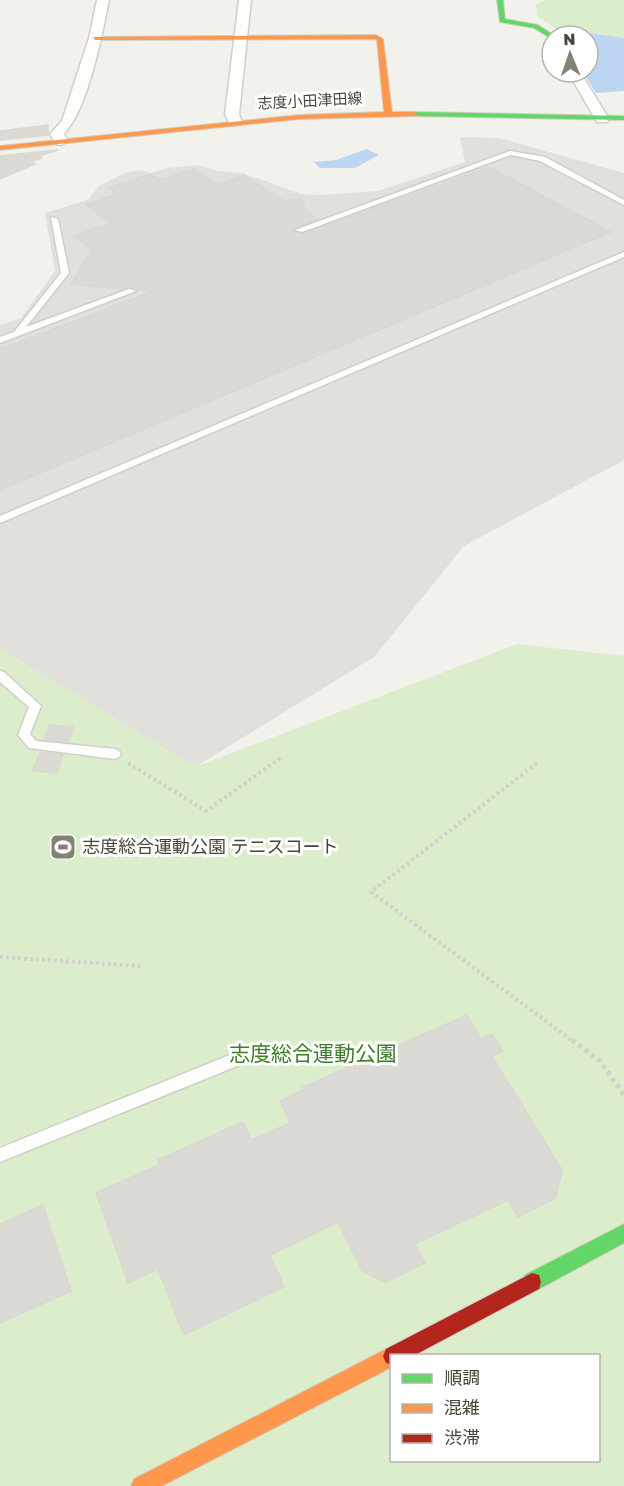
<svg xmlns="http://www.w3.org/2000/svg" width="624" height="1486" viewBox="0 0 624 1486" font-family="'Golos Text','Noto Sans JP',sans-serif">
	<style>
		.industrial { fill: #e2e0da }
		.green { fill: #dcedcc; fill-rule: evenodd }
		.parking { fill: #e1e0dc }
		.water { fill: #bcd6f1 }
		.building { fill: #dcdad4; stroke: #dad8d2; stroke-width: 1.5 }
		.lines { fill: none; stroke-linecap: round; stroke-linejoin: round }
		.lane-casing { stroke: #d0cfc9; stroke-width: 3 }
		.street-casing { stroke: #d0cfc9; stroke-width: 3 }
		.fast-casing { stroke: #d2d0c3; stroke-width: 2 }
		.slow-casing { stroke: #d2d0c3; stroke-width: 2 }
		.jam-casing { stroke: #d2d0c3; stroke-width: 2 }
		.path-far1 { stroke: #d2d1ca; stroke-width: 4; stroke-dasharray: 3 3; stroke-linecap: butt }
		.path { stroke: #d2d1ca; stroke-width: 5; stroke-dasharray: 4 4; stroke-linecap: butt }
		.lane { fill: #fdfdfc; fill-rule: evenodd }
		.street { fill: #fdfdfc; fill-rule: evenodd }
		.fast { fill: #63d668; fill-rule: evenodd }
		.slow { fill: #ff974d; fill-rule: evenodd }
		.jam { fill: #b3261e; fill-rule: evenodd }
		.labels { text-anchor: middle; stroke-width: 6; stroke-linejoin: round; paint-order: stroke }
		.far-street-label { font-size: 15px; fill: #494437; stroke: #fff }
		.poi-label { font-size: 18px; fill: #494437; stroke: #fff; text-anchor: start }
		.near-park-label { font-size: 21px; fill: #3e7e28; stroke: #fff }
	</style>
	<rect width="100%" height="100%" fill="#f2f1ec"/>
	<path class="industrial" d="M 460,137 L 499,138 L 624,173 L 624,460 L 464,546 L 374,657 L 195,767 L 0,649 L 0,325 L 21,318 L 55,271 L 45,213 L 88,200 L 99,186 L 125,173 L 140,170 L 150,173 L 167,168 L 199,165 L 218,171 L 242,173 L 302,194 L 321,195 L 378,191 L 465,162 Z"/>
	<path class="green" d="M 545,0 L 624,0 L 624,38 L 555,28 L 537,16 L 536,5 Z
		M 517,644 L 624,656 L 624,1486 L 0,1486 L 0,649 L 195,767 ZM 392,1356 L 598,1356 L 598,1460 L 392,1460 Z"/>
	<path class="parking" d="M 624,259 L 624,460 L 134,718 L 0,572 L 0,532 Z"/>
	<path class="water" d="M 555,28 L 624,38 L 624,91 L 596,93 L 583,72 L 588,72 L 588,36 L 560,36 Z
		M 367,149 L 379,155 L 355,168 L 320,168 L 314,162 L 336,160 Z"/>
	<path class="building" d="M 48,125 L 48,135 L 0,140 L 0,131 Z
		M 58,150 L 40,156 L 42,158 L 32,161 L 35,164 L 0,179 L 0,156 Z
		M 489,167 L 611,232 L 0,490 L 0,349 L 152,292 L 130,287 L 122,289 L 71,284 L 92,250 L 73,236 L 111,223 L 86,205 L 116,194 L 108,188 L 151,174 L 160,180 L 194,169 L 218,184 L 244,175 L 284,201 L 301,199 L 307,212 L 318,219 L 293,229 L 303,234 Z
		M 49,725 L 73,727 L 68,742 L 44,740 Z
		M 40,752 L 63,755 L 57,773 L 33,771 Z
		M 467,1015 L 481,1039 L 492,1034 L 503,1051 L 492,1056 L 562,1170 L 556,1198 L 518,1217 L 508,1200 L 415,1244 L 425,1263 L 386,1282 L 363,1272 L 338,1222 L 270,1255 L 284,1287 L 184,1335 L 158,1269 L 128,1283 L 96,1193 L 159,1165 L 157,1160 L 243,1122 L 251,1140 L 290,1123 L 280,1101 L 305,1089 L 303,1087 Z
		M 43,1205 L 71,1291 L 0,1323 L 0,1224 Z"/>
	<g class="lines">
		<g class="lane-casing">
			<path id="lane" d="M 510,151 L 545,157 L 624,200 L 624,205 L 540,161 L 511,155 L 302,232 L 295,230 Z
				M 51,217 L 58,219 L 69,273 L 26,327 L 129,289 L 136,291 L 0,343 L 0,337 L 14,332 L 61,273 Z
				M 624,252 L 624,257 L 0,523 L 0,516 Z
				M 0,671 L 4,672 L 41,706 L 30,734 L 36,741 L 115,749 L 119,751 L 121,754 L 119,757 L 115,759 L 29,748 L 18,735 L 29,707 L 0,682 Z
				M 242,1050 L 247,1052 L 249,1057 L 247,1062 L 0,1162 L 0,1148 Z"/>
		</g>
		<g class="street-casing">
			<path id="street" d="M 97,0 L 109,0 C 102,35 88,109 64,134 L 68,141 L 61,145 L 56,144 L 50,134 L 62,121 L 89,38 Z
				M 239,0 L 251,0 L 239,114 L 242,122 L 235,126 L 230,125 L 225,114 Z
				M 568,72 L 580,72 L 609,119 L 607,122 L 597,122 Z"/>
		</g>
		<g class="fast-casing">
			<path id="fast" d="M 497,0 L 503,0 L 505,19 L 538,25 L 555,36 L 552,36 L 552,39 L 534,28 L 500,22 Z
				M 414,112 L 624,116 L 624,120 L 411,116 L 410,114 Z
				M 624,1224 L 624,1243 L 539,1289 L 532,1291 L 525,1289 L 523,1282 L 525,1275 Z"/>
		</g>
		<g class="slow-casing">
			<path id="slow" d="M 376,35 L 383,39 L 392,112 L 414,112 L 418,114 L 417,116 L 299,119 L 0,150 L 0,146 L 299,115 L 384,112 L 377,40 L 375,39 L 95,40 L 93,37 Z
				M 392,1346 L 399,1349 L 401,1356 L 392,1356 L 392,1367 L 162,1486 L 131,1486 L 134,1479 Z"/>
		</g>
		<g class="jam-casing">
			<path id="jam" d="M 532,1273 L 539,1275 L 541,1282 L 539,1289 L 413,1356 L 392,1356 L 392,1365 L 386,1363 L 383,1356 L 386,1349 Z"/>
		</g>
		<path class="path-far1" d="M 128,763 L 206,811 L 282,757
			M 537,763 L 371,892 L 574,1042
			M 0,957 L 141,966"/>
		<path class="path" d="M 572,1040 L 600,1061 L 624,1095"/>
		<use href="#lane" class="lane"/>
		<use href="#street" class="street"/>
		<use href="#fast" class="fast"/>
		<use href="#slow" class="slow"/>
		<use href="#jam" class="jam"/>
	</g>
	<defs>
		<g id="stadium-square" transform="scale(1.35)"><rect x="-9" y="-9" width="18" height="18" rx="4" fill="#848176" stroke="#fff"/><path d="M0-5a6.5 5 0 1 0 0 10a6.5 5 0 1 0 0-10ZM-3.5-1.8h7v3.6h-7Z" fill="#fff"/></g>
	</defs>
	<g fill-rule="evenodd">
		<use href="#stadium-square" x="63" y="847"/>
	</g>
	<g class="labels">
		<g class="far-street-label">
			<text transform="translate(310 101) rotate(-3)" y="5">志度小田津田線</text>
		</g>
		<g class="poi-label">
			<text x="82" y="853">志度総合運動公園 テニスコート</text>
		</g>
		<g class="near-park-label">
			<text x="313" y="1061">志度総合運動公園</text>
		</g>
	</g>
	<rect x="390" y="1354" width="210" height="108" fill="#ffffff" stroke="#b6b4af" stroke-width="1.5"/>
	<rect x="402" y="1374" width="30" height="9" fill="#63d668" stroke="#b6b4af" stroke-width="1.5"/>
	<text x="444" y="1384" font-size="18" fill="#494437">順調</text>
	<rect x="402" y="1404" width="30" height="9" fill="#ff974d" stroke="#b6b4af" stroke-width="1.5"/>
	<text x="444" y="1414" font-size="18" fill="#494437">混雑</text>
	<rect x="402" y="1434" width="30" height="9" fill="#b3261e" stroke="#b6b4af" stroke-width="1.5"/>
	<text x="444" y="1444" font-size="18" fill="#494437">渋滞</text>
	<g transform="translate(570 54) rotate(358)"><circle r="28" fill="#ffffff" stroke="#b6b4af" stroke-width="1.5"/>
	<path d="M0-4.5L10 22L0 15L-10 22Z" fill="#848176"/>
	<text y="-9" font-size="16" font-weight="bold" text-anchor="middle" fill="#494437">N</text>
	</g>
</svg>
